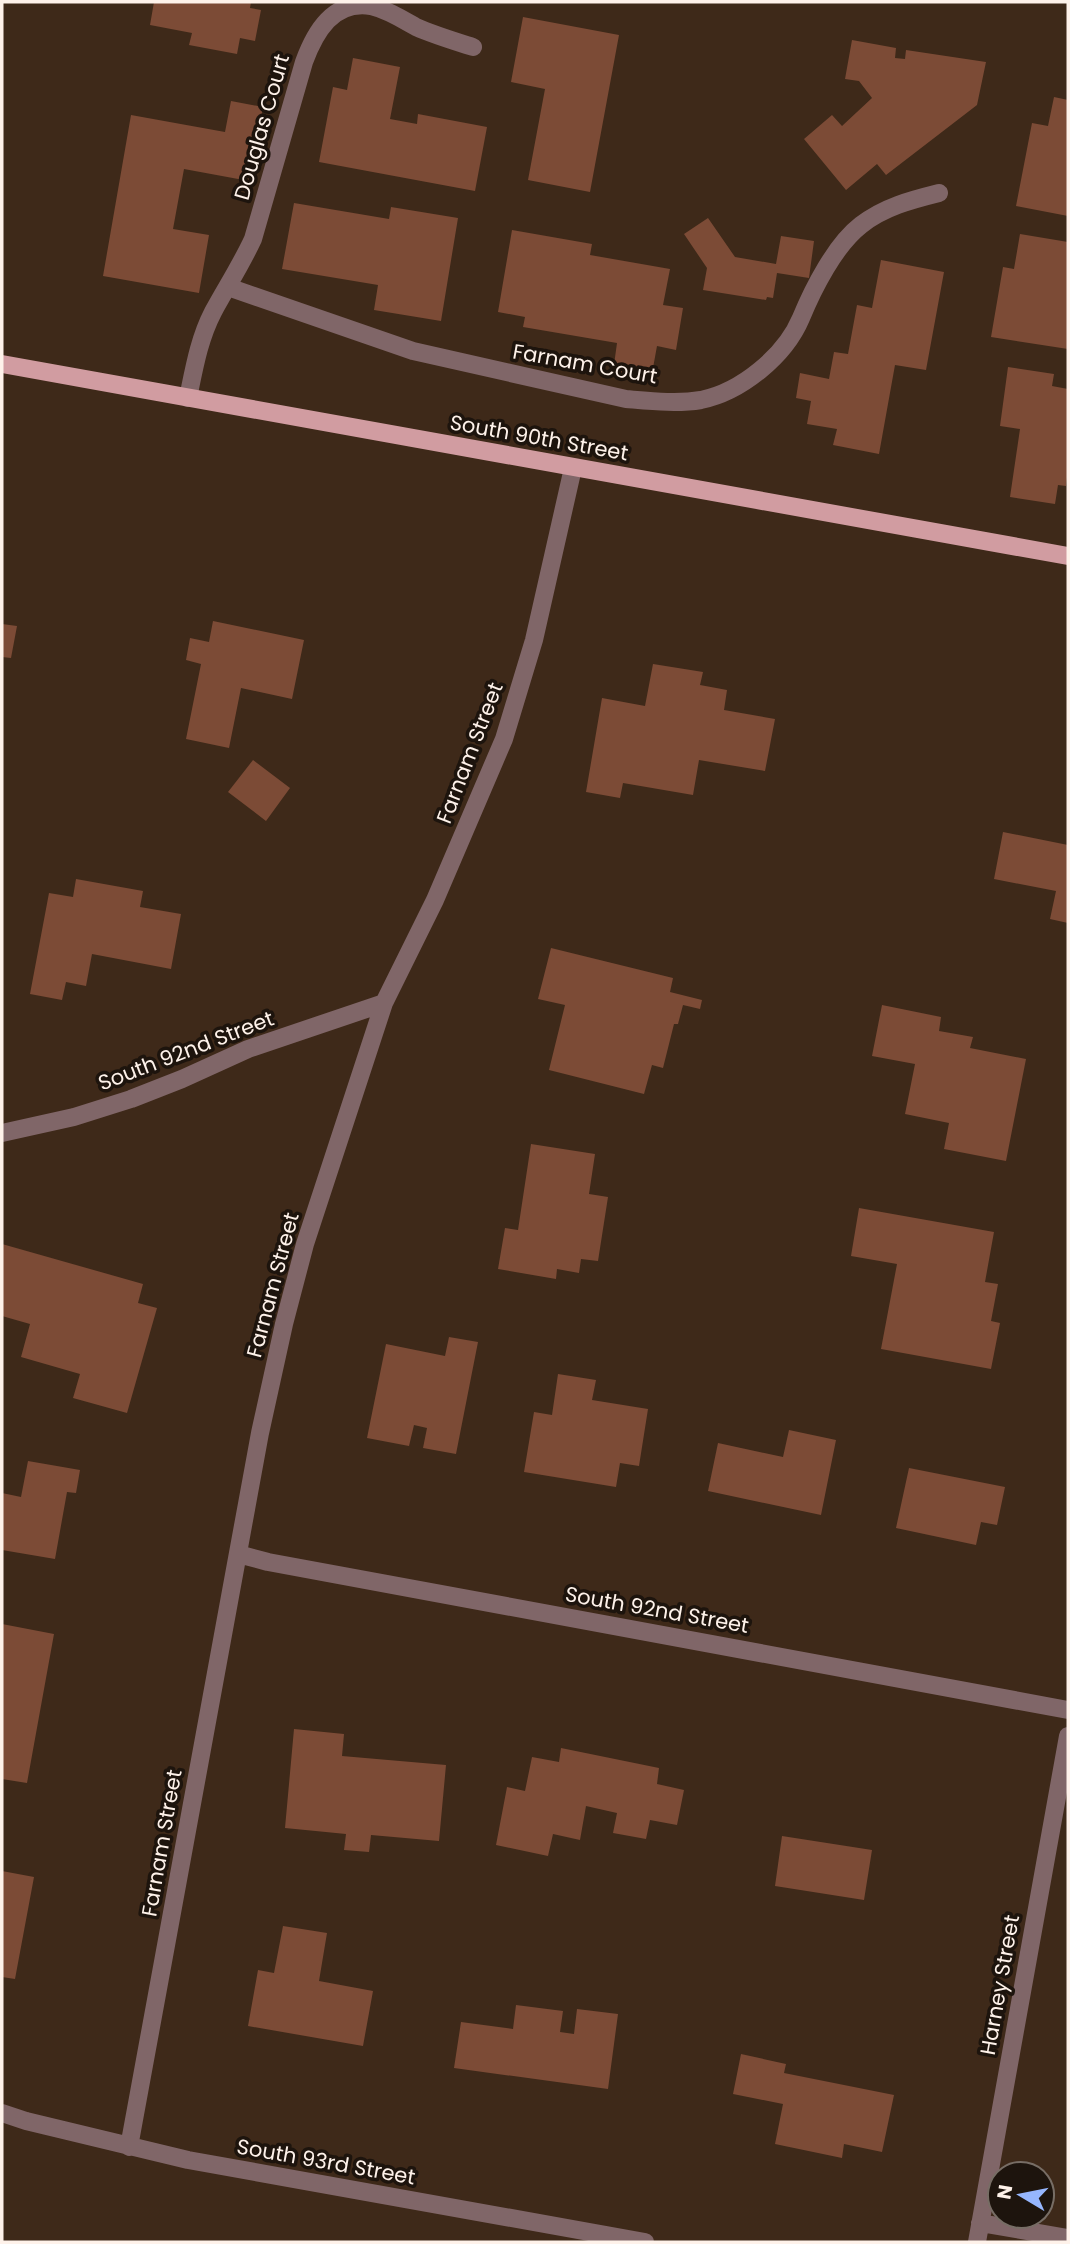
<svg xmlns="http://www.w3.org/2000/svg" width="1070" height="2244" viewBox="0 0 1070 2244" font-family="Poppins,sans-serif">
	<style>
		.building { fill: #7c4b36 }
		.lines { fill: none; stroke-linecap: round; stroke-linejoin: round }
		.street { stroke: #806668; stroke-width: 18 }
		.primary { stroke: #d19ca1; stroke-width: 18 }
		.labels { text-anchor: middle; stroke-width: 7; stroke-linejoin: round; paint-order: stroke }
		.street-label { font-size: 21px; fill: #fef2ea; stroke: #1d140d }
	</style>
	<rect width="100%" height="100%" fill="#3e2919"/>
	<path class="building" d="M 154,2 L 251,2 L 250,8 L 261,10 L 255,41 L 240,38 L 237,54 L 189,45 L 192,33 L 150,25 Z
		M 523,17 L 619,35 L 590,192 L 528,180 L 545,89 L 511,82 Z
		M 852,40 L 896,48 L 895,58 L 905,59 L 906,50 L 986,62 L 977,105 L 886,175 L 877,164 L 846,190 L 804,139 L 832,115 L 842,126 L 872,98 L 859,81 L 845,79 Z
		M 353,58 L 400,67 L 390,119 L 417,124 L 418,114 L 487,127 L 475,191 L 319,162 L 333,87 L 347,90 Z
		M 1054,97 L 1068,100 L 1068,216 L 1016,206 L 1032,123 L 1048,126 Z
		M 231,101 L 263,107 L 249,181 L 184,169 L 173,229 L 209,235 L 199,293 L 103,276 L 131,115 L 225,132 Z
		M 294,203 L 389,219 L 391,207 L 458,218 L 441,321 L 374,310 L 378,285 L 282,269 Z
		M 708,218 L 735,257 L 776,264 L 781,236 L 814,241 L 809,278 L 777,273 L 773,298 L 767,297 L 766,300 L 703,290 L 707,268 L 684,234 Z
		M 512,230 L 592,244 L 590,255 L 670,269 L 663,305 L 683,308 L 676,350 L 657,346 L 651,379 L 613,372 L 617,343 L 523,327 L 525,317 L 498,312 Z
		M 1020,234 L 1068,242 L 1068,349 L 991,337 L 1003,267 L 1014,269 Z
		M 881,260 L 944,272 L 926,370 L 895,365 L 879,454 L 833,445 L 837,429 L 807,424 L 811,401 L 796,398 L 800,373 L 829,379 L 834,352 L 848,354 L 857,305 L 872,308 Z
		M 1008,367 L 1054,374 L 1052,386 L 1068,389 L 1068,469 L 1066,486 L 1058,485 L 1055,504 L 1010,497 L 1020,429 L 1000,426 Z
		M 213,621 L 304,640 L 292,699 L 241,688 L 229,748 L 186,739 L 201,664 L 186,660 L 190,638 L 209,642 Z
		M 2,624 L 17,626 L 11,658 L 2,657 Z
		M 653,664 L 703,672 L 700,685 L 727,690 L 724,710 L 775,719 L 765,771 L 699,760 L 693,795 L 623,783 L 620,798 L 586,792 L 602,698 L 645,706 Z
		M 253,760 L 290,788 L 266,821 L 228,792 Z
		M 1003,832 L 1068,845 L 1068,923 L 1050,919 L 1056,891 L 994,879 Z
		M 76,879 L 143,891 L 140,907 L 181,914 L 171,969 L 92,954 L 86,986 L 66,982 L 62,1000 L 30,994 L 49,893 L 73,897 Z
		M 551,948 L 673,978 L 670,992 L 702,1000 L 700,1009 L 683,1005 L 678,1024 L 674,1024 L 663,1068 L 652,1065 L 644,1094 L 549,1070 L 565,1005 L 538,999 Z
		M 882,1005 L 941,1017 L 939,1031 L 973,1037 L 970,1048 L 1026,1059 L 1006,1161 L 944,1149 L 949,1123 L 905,1114 L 915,1064 L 872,1056 Z
		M 531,1144 L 595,1154 L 589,1194 L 608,1197 L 598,1261 L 581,1259 L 579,1273 L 557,1269 L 556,1279 L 498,1269 L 505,1228 L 518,1230 Z
		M 859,1208 L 994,1232 L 985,1282 L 998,1284 L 991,1321 L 1000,1323 L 991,1369 L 881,1349 L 897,1264 L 851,1256 Z
		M 2,1244 L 143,1284 L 138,1303 L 157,1308 L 127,1413 L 73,1398 L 80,1374 L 21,1357 L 30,1324 L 2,1316 Z
		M 449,1337 L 478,1342 L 456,1454 L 423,1448 L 427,1428 L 414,1425 L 409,1446 L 367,1438 L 386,1344 L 445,1356 Z
		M 558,1374 L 596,1380 L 592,1400 L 648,1409 L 639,1466 L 620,1463 L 616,1487 L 524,1472 L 534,1412 L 552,1415 Z
		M 789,1430 L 836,1440 L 821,1515 L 708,1491 L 718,1443 L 783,1457 Z
		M 28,1461 L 80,1470 L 76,1493 L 67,1492 L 55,1559 L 2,1550 L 2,1493 L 21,1497 Z
		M 909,1468 L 1005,1487 L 997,1525 L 981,1522 L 976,1545 L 896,1528 Z
		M 2,1624 L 54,1634 L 27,1783 L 2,1779 Z
		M 294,1729 L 344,1734 L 342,1756 L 446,1765 L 439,1841 L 371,1835 L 369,1852 L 344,1850 L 346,1834 L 285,1828 Z
		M 561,1748 L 659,1768 L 657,1784 L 684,1790 L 677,1825 L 650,1820 L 646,1839 L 613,1833 L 617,1813 L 586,1806 L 580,1840 L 553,1834 L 548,1856 L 496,1845 L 507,1787 L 525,1791 L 532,1757 L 559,1762 Z
		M 782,1836 L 872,1850 L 864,1900 L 775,1886 Z
		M 2,1871 L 34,1877 L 15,1979 L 2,1977 Z
		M 283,1926 L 327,1933 L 319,1981 L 373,1991 L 363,2046 L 248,2026 L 258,1970 L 274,1973 Z
		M 516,2005 L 563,2011 L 560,2032 L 574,2034 L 577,2009 L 618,2014 L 608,2089 L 454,2068 L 461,2022 L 513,2029 Z
		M 741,2054 L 786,2064 L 784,2073 L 894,2095 L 882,2152 L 844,2144 L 842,2158 L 775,2144 L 783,2104 L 733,2094 Z"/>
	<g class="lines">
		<path class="street" d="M 228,287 L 413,351 L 626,399 C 650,401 677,404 701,400 C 741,392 785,356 801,318 C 813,289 835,245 861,225 C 884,207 911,200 939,193
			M 188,398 C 194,369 199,339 213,312 C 226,288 241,265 253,239 L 304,62 C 315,32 333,0 371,6 C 388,10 402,19 416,27 C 434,35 454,41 473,47
			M 2,1133 L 74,1117 L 131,1099 L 182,1079 L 248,1049 L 384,1003
			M 238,1554 L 268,1562 L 1068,1710
			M 2,2113 L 26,2121 L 188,2160 L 645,2242
			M 129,2147 L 260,1433 L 284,1324 L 305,1244 L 384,1003 L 435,900 L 504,739 L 534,640 L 573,468
			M 980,2223 L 1068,2238
			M 977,2242 L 1068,1736"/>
		<path class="primary" d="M 2,364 L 1068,556"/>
	</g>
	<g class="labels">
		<g class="street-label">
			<text transform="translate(262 127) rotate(-74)" y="7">Douglas Court</text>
			<text transform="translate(585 364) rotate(10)" y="7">Farnam Court</text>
			<text transform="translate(539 438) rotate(10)" y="7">South 90th Street</text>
			<text transform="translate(470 753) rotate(-69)" y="7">Farnam Street</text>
			<text transform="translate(186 1051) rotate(-21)" y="7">South 92nd Street</text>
			<text transform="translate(273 1285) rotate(-75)" y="7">Farnam Street</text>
			<text transform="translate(657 1610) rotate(10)" y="7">South 92nd Street</text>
			<text transform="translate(162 1843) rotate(-80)" y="7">Farnam Street</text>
			<text transform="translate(1000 1985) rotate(-80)" y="7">Harney Street</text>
			<text transform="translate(326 2162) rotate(10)" y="7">South 93rd Street</text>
		</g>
	</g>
	<rect width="1070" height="2244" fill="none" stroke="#fef2ea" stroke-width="7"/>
	<g transform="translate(1021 2195) rotate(280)"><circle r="33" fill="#1d140d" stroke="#776d65" stroke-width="2"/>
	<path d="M0-5L12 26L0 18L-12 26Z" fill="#96b6fd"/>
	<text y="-10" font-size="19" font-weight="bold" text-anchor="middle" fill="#fef2ea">N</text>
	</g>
</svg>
